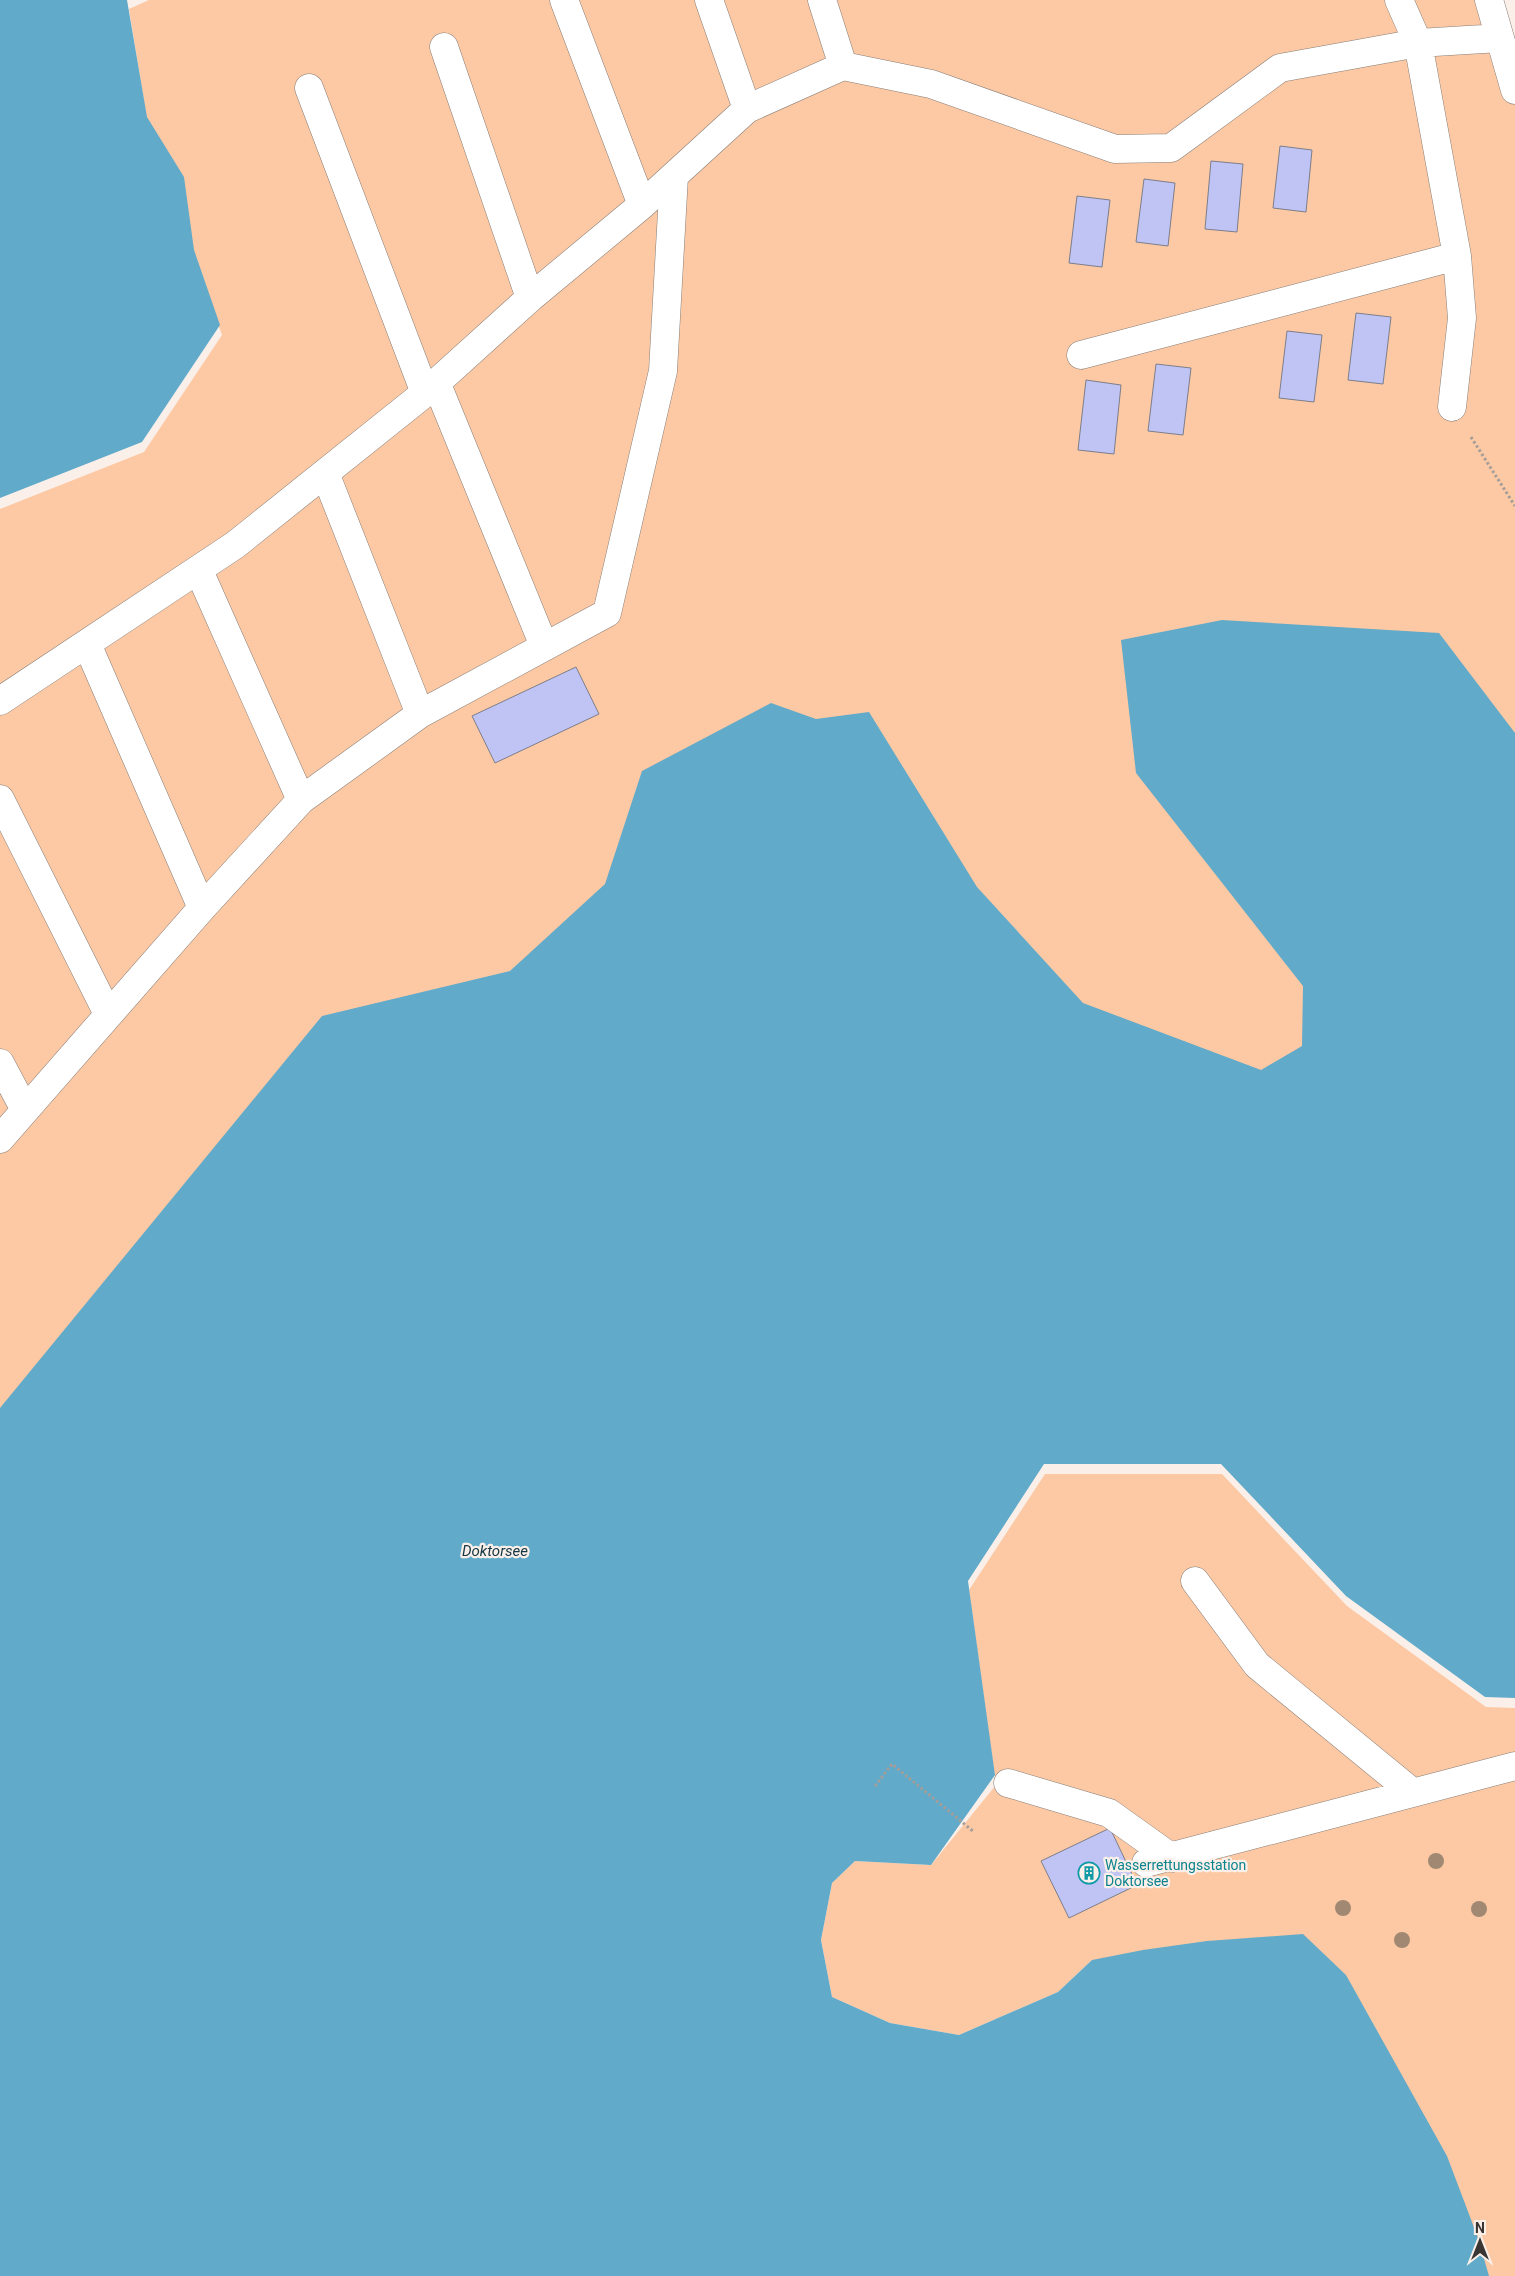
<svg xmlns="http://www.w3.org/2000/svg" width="1515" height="2276" viewBox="0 0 1515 2276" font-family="Roboto,sans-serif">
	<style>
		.green { fill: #fcc9a4 }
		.water { fill: #61aaca }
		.building { fill: #bfc4f5; stroke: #7d7e89 }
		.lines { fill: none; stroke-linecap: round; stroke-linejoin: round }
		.minor-casing { stroke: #877d76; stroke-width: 29 }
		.path { stroke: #a59d98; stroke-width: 3; stroke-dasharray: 2.5 2.5; stroke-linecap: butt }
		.minor { stroke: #fff; stroke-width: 28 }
		.tree { fill: #a18873 }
		.labels { text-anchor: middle; stroke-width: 4.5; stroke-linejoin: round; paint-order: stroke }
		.culture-label { font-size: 14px; fill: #0d838f; stroke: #fbf0e9; text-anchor: start }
		.water-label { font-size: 15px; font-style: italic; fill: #143644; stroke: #fbf0e9 }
	</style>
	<rect width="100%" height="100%" fill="#fbf0e9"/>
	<path class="green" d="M 149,0 L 1500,0 L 1515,53 L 1515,741 L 1321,987 L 1320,1055 L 1266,1090 L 605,894 L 0,1419 L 0,509 L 144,452 L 222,335 L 148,126 L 129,9 Z
		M 1045,1474 L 1222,1474 L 1347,1606 L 1486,1707 L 1515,1708 L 1515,2276 L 1488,2276 L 1092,1960 L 1058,1992 L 959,2035 L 890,2023 L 832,1997 L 821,1940 L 832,1883 L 855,1861 L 931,1865 L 996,1785 L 969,1590 Z"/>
	<path class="water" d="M 0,0 L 127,0 L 147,117 L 184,177 L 194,250 L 220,325 L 142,442 L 0,498 Z
		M 1222,620 L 1439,633 L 1515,733 L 1515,1698 L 1485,1697 L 1346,1596 L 1221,1464 L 1044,1464 L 968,1581 L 995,1775 L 931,1865 L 855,1861 L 832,1883 L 821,1940 L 832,1997 L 890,2023 L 959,2035 L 1058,1992 L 1092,1960 L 1143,1950 L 1207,1941 L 1303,1934 L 1346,1975 L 1447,2156 L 1478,2238 L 1489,2276 L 0,2276 L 0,1408 L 322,1016 L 510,971 L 605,884 L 642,771 L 771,703 L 816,719 L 869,712 L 977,887 L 1083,1003 L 1261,1070 L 1302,1046 L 1303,986 L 1136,773 L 1121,640 Z"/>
	<path class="building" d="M 1280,146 L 1312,150 L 1306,212 L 1273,208 Z
		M 1211,161 L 1243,164 L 1237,232 L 1205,229 Z
		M 1144,179 L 1175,183 L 1168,246 L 1136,242 Z
		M 1077,196 L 1110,200 L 1102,267 L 1069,263 Z
		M 1356,313 L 1391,317 L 1383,384 L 1348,380 Z
		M 1287,331 L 1322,335 L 1314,402 L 1279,398 Z
		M 1156,364 L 1191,368 L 1183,435 L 1148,431 Z
		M 1086,380 L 1121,385 L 1114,454 L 1078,450 Z
		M 576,667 L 599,714 L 495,763 L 472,716 Z
		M 1110,1828 L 1137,1885 L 1069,1918 L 1041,1861 Z"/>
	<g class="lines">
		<g class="minor-casing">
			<path id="minor" d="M 564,0 L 642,205
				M 709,0 L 747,109
				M 822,0 L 843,66
				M 1399,0 L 1418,43 L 1457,256 L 1462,318 L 1452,407
				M 1489,0 L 1515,90
				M 444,47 L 530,298
				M 309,88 L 425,393
				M 1081,355 L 1457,256
				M 436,382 L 544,646
				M 325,473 L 420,714
				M 199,571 L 301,800
				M 87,644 L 202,908
				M 0,701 L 235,545 L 425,393 L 530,298 L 642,205 L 747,109 L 843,66 L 931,84 L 1115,149 L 1171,148 L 1280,68 L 1418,43 L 1500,38
				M 0,799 L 108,1014
				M 0,1063 L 25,1110
				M 0,1139 L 202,908 L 301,800 L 420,714 L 607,613 L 663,371 L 674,176
				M 1195,1581 L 1257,1665 L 1412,1792
				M 1008,1783 L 1109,1813 L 1172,1858
				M 1146,1863 L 1515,1766"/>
		</g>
		<path class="path" d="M 1471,437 L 1515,506
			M 875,1786 L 892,1764 L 974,1832"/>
		<use href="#minor" class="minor"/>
	</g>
	<g class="tree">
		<circle cx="1436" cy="1861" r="8"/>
		<circle cx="1343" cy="1908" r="8"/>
		<circle cx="1479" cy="1909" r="8"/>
		<circle cx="1402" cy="1940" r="8"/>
	</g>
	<defs>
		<g id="building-ring" transform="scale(1.125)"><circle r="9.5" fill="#fbf0e9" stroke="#0f9aa8" stroke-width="1.5"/><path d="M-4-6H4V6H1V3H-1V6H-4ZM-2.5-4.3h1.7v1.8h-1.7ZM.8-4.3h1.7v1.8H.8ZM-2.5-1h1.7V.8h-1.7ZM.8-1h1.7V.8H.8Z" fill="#0f9aa8"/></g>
	</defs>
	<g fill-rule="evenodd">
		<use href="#building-ring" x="1089" y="1873"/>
	</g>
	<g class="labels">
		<g class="culture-label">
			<text x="1105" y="1870">Wasserrettungsstation<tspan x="1105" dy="16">Doktorsee</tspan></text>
		</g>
		<g class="water-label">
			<text x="495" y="1556">Doktorsee</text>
		</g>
	</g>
	<g transform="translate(1480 2241)" stroke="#fbf0e9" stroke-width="4" paint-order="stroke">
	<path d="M0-4L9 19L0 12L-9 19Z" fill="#393532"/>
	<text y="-8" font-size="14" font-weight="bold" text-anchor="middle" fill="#393532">N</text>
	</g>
</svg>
